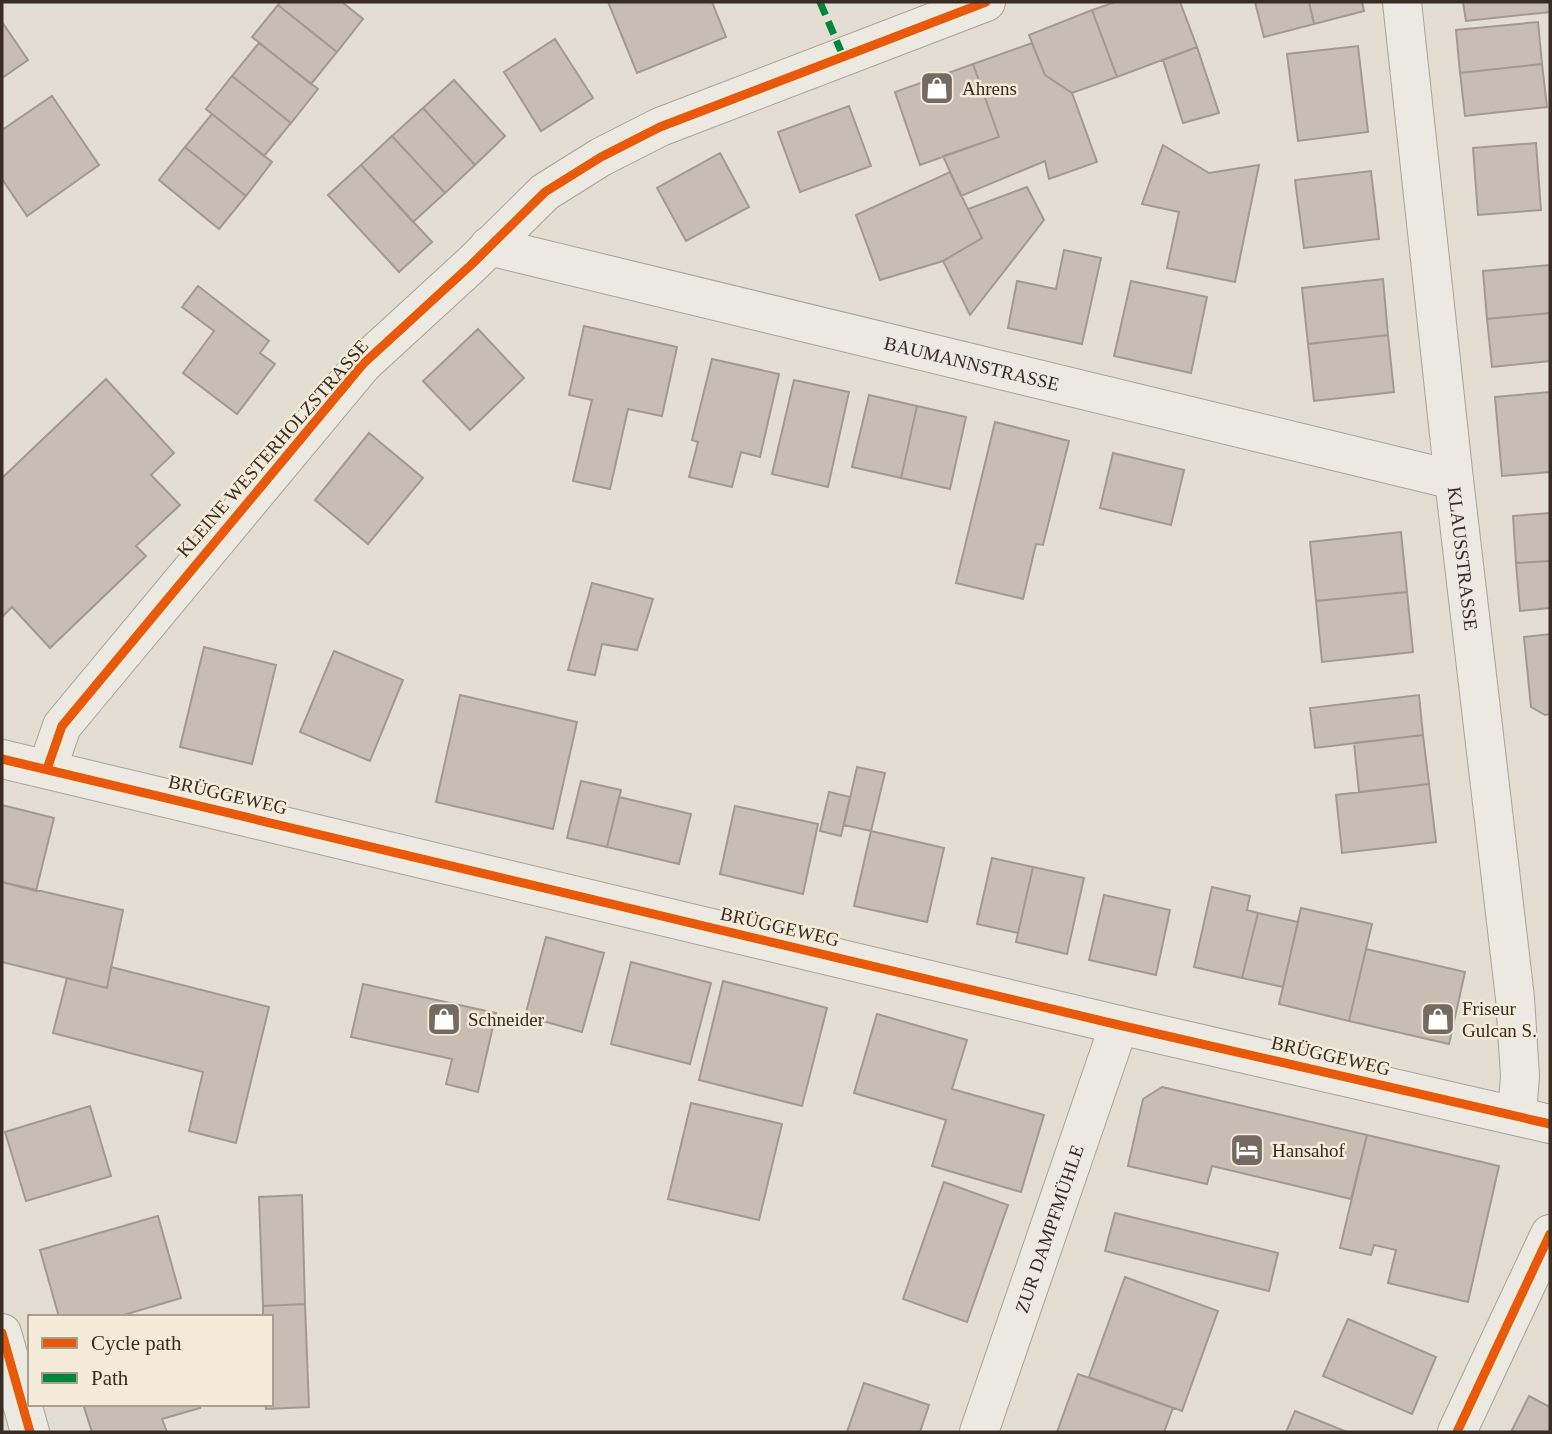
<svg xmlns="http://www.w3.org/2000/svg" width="1552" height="1434" viewBox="0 0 1552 1434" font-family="Georgia,serif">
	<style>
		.building { fill: #c8bdb2; stroke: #a49990; stroke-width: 2 }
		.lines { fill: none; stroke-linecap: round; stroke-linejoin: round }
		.minor-casing { stroke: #aaa399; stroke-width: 40 }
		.tertiary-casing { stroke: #aaa399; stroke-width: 40 }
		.minor { stroke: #ece9e2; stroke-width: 38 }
		.tertiary { stroke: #ece9e2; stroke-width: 38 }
		.quiet { stroke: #00873e; stroke-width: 7; stroke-dasharray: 14 7; stroke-linecap: butt }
		.cycleway-casing { stroke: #f4ebd9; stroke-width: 13 }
		.cycleway { stroke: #e8590c; stroke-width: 9 }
		.labels { text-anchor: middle; stroke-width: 5; stroke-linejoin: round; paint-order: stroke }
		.poi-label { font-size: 19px; fill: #392c22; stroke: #f4ebd9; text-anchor: start }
		.street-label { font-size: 19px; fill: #392c22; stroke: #f4ebd9 }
	</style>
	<rect width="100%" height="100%" fill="#e4ddd1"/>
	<path class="building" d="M 280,2 L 342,2 L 363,19 L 337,52 L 278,5 Z
		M 608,2 L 712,2 L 726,37 L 637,73 Z
		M 1115,2 L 1180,2 L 1197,47 L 1117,77 L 1092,10 Z
		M 1255,2 L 1309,2 L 1314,24 L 1264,37 Z
		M 1309,2 L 1362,2 L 1364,11 L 1314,24 Z
		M 1463,2 L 1550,2 L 1550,12 L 1466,21 Z
		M 278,5 L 337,52 L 311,84 L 252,37 Z
		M 1092,10 L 1117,77 L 1072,93 L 1045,75 L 1029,35 Z
		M 2,22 L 28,60 L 2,78 Z
		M 1538,22 L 1542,64 L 1460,73 L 1456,30 Z
		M 555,39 L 593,98 L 541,131 L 504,72 Z
		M 259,43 L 318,89 L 291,123 L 232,76 Z
		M 1032,43 L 1045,75 L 1072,93 L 1097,162 L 1049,179 L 1045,161 L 961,196 L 943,156 L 999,137 L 973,64 Z
		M 1358,46 L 1368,132 L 1298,141 L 1287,54 Z
		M 1197,47 L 1219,113 L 1183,123 L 1163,60 Z
		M 973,64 L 999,137 L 920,165 L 895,92 Z
		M 1542,64 L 1547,107 L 1465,116 L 1460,73 Z
		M 232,76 L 291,123 L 264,156 L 206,109 Z
		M 454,80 L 505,136 L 475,165 L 423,108 Z
		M 52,96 L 99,165 L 27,216 L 2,179 L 2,130 Z
		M 849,106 L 871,166 L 800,192 L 778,132 Z
		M 423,108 L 475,165 L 445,193 L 392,136 Z
		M 212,114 L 272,162 L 246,196 L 185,147 Z
		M 392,136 L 445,193 L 413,222 L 361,165 Z
		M 1536,143 L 1541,210 L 1478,215 L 1473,148 Z
		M 1163,145 L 1209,173 L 1259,165 L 1235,282 L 1167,268 L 1179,212 L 1142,204 Z
		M 185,147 L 246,196 L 219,229 L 159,180 Z
		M 720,153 L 749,207 L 686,241 L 657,188 Z
		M 361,165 L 432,242 L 399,272 L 328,195 Z
		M 1371,171 L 1379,239 L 1304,248 L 1295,180 Z
		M 950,172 L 982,238 L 943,261 L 880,280 L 856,215 Z
		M 1027,187 L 1044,220 L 970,315 L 943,261 L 982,238 L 968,209 Z
		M 1064,250 L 1101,258 L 1082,344 L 1008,328 L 1017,281 L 1056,289 Z
		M 1550,265 L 1550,313 L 1487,319 L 1483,271 Z
		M 1383,279 L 1388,335 L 1308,344 L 1302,288 Z
		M 1131,281 L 1207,297 L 1191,373 L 1114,356 Z
		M 198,286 L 269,341 L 260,353 L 275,364 L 237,414 L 183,373 L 214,331 L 182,307 Z
		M 1550,313 L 1550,361 L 1492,367 L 1487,319 Z
		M 584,326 L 677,347 L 662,416 L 628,409 L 610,489 L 573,481 L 592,400 L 569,395 Z
		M 478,329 L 524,378 L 470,430 L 423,381 Z
		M 1388,335 L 1394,392 L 1314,401 L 1308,344 Z
		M 712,359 L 779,374 L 760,457 L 741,452 L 732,487 L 689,477 L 698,442 L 692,440 Z
		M 106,379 L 174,453 L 151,475 L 180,505 L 136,546 L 146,556 L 50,648 L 12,607 L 2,617 L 2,478 Z
		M 794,380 L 849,392 L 828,487 L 772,474 Z
		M 1550,392 L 1550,472 L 1502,476 L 1495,397 Z
		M 869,395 L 917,406 L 901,478 L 852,467 Z
		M 917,406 L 966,417 L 950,489 L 901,478 Z
		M 995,422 L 1069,441 L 1043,545 L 1036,544 L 1023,599 L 956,583 Z
		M 369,433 L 423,478 L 368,544 L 315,500 Z
		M 1113,453 L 1184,470 L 1171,525 L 1100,508 Z
		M 1550,513 L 1550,561 L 1516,563 L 1513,516 Z
		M 1401,532 L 1407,592 L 1316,601 L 1310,542 Z
		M 1550,561 L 1550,608 L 1520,611 L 1516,563 Z
		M 592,583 L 653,599 L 637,650 L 602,644 L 595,675 L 568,670 Z
		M 1407,592 L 1413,652 L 1322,662 L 1316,601 Z
		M 1550,634 L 1550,714 L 1545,715 L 1531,707 L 1524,637 Z
		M 204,647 L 276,665 L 252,764 L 180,747 Z
		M 334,651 L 403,680 L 370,761 L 300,732 Z
		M 460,695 L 577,722 L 553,829 L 436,802 Z
		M 1419,695 L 1423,735 L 1315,748 L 1310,708 Z
		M 1423,735 L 1429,784 L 1359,792 L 1354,743 Z
		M 857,767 L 885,773 L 871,831 L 844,825 Z
		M 581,781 L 621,790 L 607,847 L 567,838 Z
		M 1429,784 L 1436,842 L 1342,853 L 1336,795 Z
		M 829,792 L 850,797 L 841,836 L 820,831 Z
		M 619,797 L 691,814 L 679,864 L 607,847 Z
		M 2,805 L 54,818 L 36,891 L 2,882 Z
		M 735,806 L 818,824 L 803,894 L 720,874 Z
		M 871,831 L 944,848 L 927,922 L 854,906 Z
		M 992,858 L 1033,867 L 1018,933 L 977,924 Z
		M 1033,867 L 1084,878 L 1067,954 L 1016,942 Z
		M 2,882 L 123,910 L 107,988 L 2,962 Z
		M 1212,887 L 1250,896 L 1247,910 L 1258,913 L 1242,978 L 1194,967 Z
		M 1104,895 L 1170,910 L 1156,975 L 1089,960 Z
		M 1301,908 L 1372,924 L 1349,1021 L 1279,1004 Z
		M 1258,913 L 1298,922 L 1283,987 L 1242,978 Z
		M 546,937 L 604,953 L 582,1032 L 525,1016 Z
		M 1366,949 L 1465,972 L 1449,1044 L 1349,1021 Z
		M 631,962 L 711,983 L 690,1064 L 611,1044 Z
		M 111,967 L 269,1007 L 236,1143 L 189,1131 L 203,1072 L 53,1033 L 67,978 L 107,988 Z
		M 723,981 L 827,1008 L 802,1106 L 699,1080 Z
		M 363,984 L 496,1013 L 478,1092 L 446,1084 L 452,1059 L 351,1037 Z
		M 877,1014 L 967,1040 L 952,1089 L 1044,1115 L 1021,1192 L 932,1166 L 946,1120 L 854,1093 Z
		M 1162,1087 L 1367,1135 L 1351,1199 L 1212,1166 L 1207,1184 L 1128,1166 L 1143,1099 Z
		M 691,1103 L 782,1124 L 759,1220 L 668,1199 Z
		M 90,1106 L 111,1176 L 26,1201 L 5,1132 Z
		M 1367,1135 L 1499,1166 L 1468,1302 L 1388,1283 L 1396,1250 L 1374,1245 L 1371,1255 L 1340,1248 Z
		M 944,1182 L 1008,1205 L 967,1322 L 903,1299 Z
		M 302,1195 L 305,1304 L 263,1306 L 259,1197 Z
		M 1115,1213 L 1278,1253 L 1269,1291 L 1105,1251 Z
		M 158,1216 L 181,1298 L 117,1317 L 59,1317 L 40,1250 Z
		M 1125,1277 L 1218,1311 L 1182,1411 L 1089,1377 Z
		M 305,1304 L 309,1407 L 266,1409 L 265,1404 L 271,1404 L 271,1317 L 263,1317 L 263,1306 Z
		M 1348,1319 L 1436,1357 L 1412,1414 L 1323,1376 Z
		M 1078,1374 L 1173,1408 L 1164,1432 L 1057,1432 Z
		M 864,1383 L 929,1405 L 920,1432 L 847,1432 Z
		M 1529,1396 L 1550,1407 L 1550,1432 L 1511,1432 Z
		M 83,1404 L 200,1404 L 200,1408 L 162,1419 L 167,1432 L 92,1432 Z
		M 1295,1411 L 1347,1432 L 1286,1432 Z"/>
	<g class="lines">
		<g class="minor-casing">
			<g id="minor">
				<path id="s1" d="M 1402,2 L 1454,480 L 1515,998 L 1520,1076 L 1517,1116"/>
				<path id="s2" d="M 489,246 L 1454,480"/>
				<path d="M 47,769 L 62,726 L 363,364 L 472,264 L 545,192 L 601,157 L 660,127 L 986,2"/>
				<path d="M 2,1333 L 30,1432"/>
				<path id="s3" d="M 979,1432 L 1119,1025"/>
				<path d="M 1457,1432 L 1550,1234"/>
			</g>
		</g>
		<g class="tertiary-casing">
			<path id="tertiary" d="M 2,759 L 1119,1025 L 1550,1124"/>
		</g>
		<use href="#minor" class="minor"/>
		<use href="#tertiary" class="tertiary"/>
		<path class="quiet" d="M 820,2 L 843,56"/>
		<g class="cycleway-casing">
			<path id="cycleway" d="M 2,759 L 1119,1025 L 1550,1124
				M 47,769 L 62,726 L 363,364 L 472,264 L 545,192 L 601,157 L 660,127 L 986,2
				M 2,1333 L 30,1432
				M 1457,1432 L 1550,1234"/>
		</g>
		<use href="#cycleway" class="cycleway"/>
	</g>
	<defs>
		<g id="shop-square" transform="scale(1.75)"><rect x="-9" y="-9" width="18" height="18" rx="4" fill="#756a5f" stroke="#f4ebd9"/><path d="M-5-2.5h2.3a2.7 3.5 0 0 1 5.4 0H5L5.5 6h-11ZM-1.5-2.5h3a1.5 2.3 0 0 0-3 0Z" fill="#fff"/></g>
		<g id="hotel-square" transform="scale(1.75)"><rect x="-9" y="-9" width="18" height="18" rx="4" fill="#756a5f" stroke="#f4ebd9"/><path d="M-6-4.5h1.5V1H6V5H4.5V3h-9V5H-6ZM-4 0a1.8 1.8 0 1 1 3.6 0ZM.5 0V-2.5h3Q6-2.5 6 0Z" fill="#fff"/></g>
	</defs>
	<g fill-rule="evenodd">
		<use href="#shop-square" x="937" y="88"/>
		<use href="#shop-square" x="444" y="1019"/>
		<use href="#shop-square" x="1438" y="1019"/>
		<use href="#hotel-square" x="1247" y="1150"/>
	</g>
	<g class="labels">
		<g class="poi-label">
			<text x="962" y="95">Ahrens</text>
			<text x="1462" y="1015">Friseur<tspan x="1462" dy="22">Gulcan S.</tspan></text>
			<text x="468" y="1026">Schneider</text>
			<text x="1272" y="1157">Hansahof</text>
		</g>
		<g class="street-label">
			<text dy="7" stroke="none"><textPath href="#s2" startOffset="497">BAUMANNSTRASSE</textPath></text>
			<text transform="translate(272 448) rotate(-49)" y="7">KLEINE WESTERHOLZSTRASSE</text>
			<text dy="7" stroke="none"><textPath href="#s1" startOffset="560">KLAUSSTRASSE</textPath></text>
			<text transform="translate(228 794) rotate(13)" y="7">BRÜGGEWEG</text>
			<text transform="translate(780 926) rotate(13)" y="7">BRÜGGEWEG</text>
			<text transform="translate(1331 1055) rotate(13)" y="7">BRÜGGEWEG</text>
			<text dy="7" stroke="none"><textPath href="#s3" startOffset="215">ZUR DAMPFMÜHLE</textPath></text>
		</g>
	</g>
	<rect width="1552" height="1434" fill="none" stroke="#392c22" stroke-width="7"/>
	<rect x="28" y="1315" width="245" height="91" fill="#f4ebd9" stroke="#a99f90" stroke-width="2"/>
	<rect x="42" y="1338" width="35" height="10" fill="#e8590c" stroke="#a99f90" stroke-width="2"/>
	<text x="91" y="1350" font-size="21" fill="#392c22">Cycle path</text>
	<rect x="42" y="1373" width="35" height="10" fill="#00873e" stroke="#a99f90" stroke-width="2"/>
	<text x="91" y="1385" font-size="21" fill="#392c22">Path</text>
</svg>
